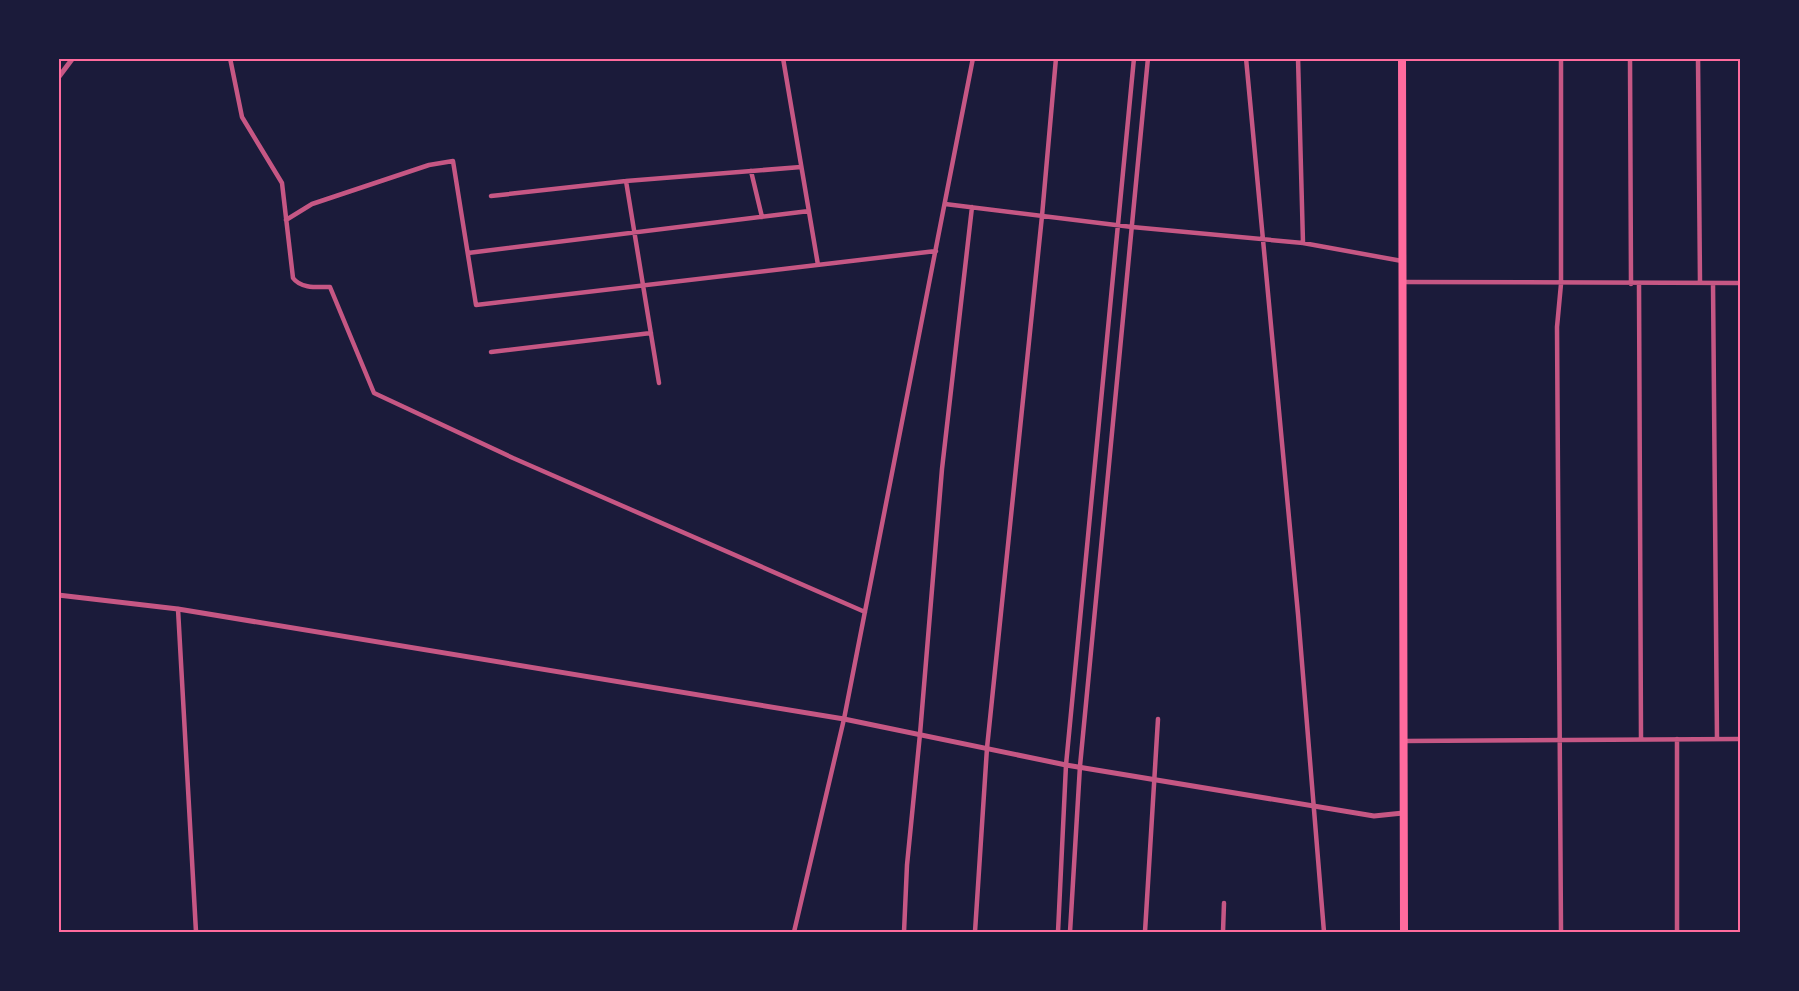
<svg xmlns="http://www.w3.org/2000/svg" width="1799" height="991" viewBox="0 0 1799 991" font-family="'Crimson Pro',serif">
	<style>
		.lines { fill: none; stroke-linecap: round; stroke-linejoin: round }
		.minor { stroke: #c65784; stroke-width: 4.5 }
		.tertiary { stroke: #c65784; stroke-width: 5 }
		.trunk { stroke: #ff6b9d; stroke-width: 8 }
		.neatline { fill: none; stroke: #ff6b9d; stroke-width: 2 }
	</style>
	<rect width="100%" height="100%" fill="#1b1b3a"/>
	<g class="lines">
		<path class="minor" d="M 230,58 L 242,117 L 282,183 L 293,278 C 301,289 318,287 330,287 L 374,393 L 513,458 L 865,612
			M 783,58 L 818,265
			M 1246,58 L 1298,614 L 1324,932
			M 1298,58 L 1303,243
			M 1561,58 L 1561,284 L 1557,327 L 1561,932
			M 1630,58 L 1631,284
			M 1698,58 L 1700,283
			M 751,171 L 762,217
			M 626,181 L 659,383
			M 491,196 L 626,181 L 801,167
			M 945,204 L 1132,227 L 1303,243 L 1402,261
			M 286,220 L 312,204 L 429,165 L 453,161 L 476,305 L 936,251
			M 468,253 L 809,211
			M 1402,282 L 1740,283
			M 1713,283 L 1717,739
			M 1639,284 L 1641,739
			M 491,352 L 651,333
			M 178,609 L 196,932
			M 1403,741 L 1740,739
			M 794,932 L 844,719 L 973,58
			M 904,932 L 907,865 L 920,734 L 942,469 L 972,207
			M 975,932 L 987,748 L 1042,216 L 1056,58
			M 1058,932 L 1066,765 L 1134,58
			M 1070,932 L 1080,766 L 1148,58
			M 1145,932 L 1158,719
			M 1223,932 L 1224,903
			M 1677,932 L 1677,739"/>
		<path class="tertiary" d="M 58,78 L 73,58
			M 58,595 L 178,609 L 844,719 L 1066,765 L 1374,816 L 1403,813"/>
		<path class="trunk" d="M 1402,58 L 1404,932"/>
	</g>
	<rect width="1799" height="991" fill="none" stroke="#1b1b3a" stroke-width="120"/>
	<rect x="60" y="60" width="1679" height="871" class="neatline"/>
</svg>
